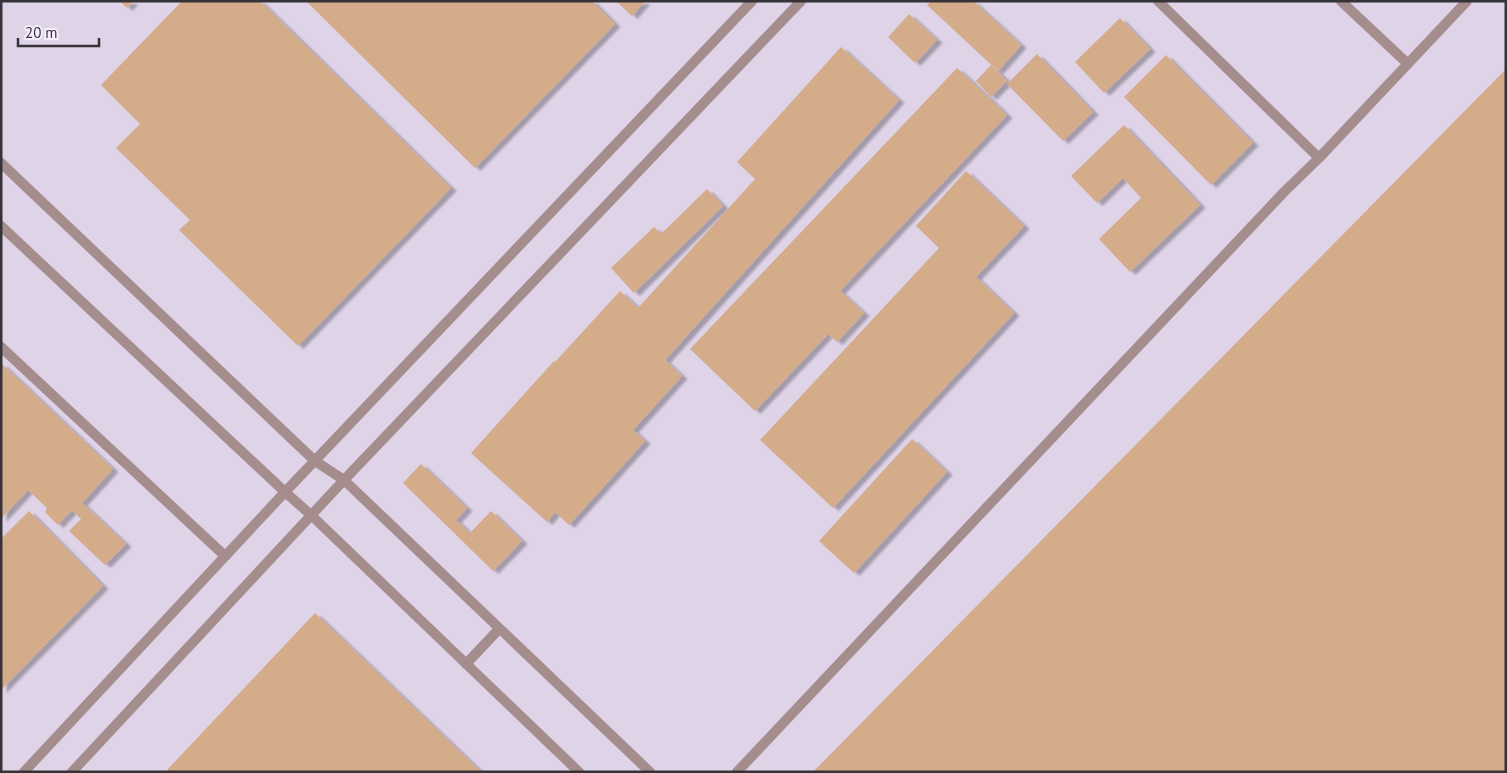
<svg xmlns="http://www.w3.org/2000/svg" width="1507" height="773" viewBox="0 0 1507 773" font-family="'PT Sans',sans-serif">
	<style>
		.built { fill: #dfd3e8 }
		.building { fill: #d4ac89; filter: url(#shadow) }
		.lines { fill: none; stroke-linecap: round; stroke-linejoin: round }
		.service { stroke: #a58d8e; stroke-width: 10 }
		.minor { stroke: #a58d8e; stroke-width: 10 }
	</style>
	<defs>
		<filter id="shadow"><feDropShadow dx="5.5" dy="3" stdDeviation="1" flood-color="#0004"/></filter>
	</defs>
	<rect width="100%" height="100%" fill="#e9e0ef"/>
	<path class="built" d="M 1,1 L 1506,1 L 1506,772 L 1,772 Z"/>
	<path class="building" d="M 120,1 L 133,1 L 127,8 Z
		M 182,1 L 260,1 L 451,188 L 298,346 L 179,230 L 190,220 L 116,148 L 140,124 L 101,85 Z
		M 306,1 L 592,1 L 615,24 L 475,168 Z
		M 616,1 L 645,1 L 632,16 Z
		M 931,1 L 973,1 L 1021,45 L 998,71 L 927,5 Z
		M 909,14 L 937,40 L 915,63 L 888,37 Z
		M 1120,18 L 1150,49 L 1104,93 L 1075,62 Z
		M 841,47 L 899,100 L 665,360 L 682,376 L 633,430 L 645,441 L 569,525 L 555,512 L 547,522 L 471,453 L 554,361 L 555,362 L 620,291 L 638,308 L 755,179 L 737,162 Z
		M 1037,54 L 1093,112 L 1063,141 L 1007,84 Z
		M 1166,55 L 1253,143 L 1211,185 L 1124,97 Z
		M 991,65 L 1007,81 L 991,97 L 976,81 Z
		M 957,68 L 1007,115 L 840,291 L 864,313 L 837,342 L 828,334 L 755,411 L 690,349 Z
		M 1506,69 L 1506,772 L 813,772 Z
		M 1124,125 L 1200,205 L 1130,272 L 1099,239 L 1141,198 L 1123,178 L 1097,203 L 1071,176 Z
		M 966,171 L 1024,226 L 976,277 L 1014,313 L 833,508 L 760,440 L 939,248 L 916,226 Z
		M 707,189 L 723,206 L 634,293 L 611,268 L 654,227 L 661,234 Z
		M 1,363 L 113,469 L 82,503 L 126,544 L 105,565 L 69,531 L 81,519 L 72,510 L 58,525 L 45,512 L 47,508 L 28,490 L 1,519 Z
		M 912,439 L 947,472 L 854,573 L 819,541 Z
		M 421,464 L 467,508 L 456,520 L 470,533 L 491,511 L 522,541 L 493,571 L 403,483 Z
		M 29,511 L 103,586 L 1,690 L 1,539 Z
		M 315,613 L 481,772 L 169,772 L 167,770 Z"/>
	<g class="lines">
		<path class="service" d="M 1,347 L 225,556"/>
		<path class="minor" d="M 1158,1 L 1319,158
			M 1341,1 L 1408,64
			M 1,163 L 315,461 L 344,480 L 650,772
			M 1,226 L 285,492 L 311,515 L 579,772
			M 466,664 L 499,629
			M 24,772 L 285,492 L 752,1
			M 72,772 L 344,480 L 801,1
			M 737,772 L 1284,192 L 1319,158 L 1467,1"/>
	</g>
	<rect width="1507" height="773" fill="none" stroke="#353238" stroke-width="5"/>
	<path d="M18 38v8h81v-8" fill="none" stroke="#353238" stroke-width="2.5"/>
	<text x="25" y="38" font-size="15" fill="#353238" stroke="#f6eefd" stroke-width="4" paint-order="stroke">20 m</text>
</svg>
